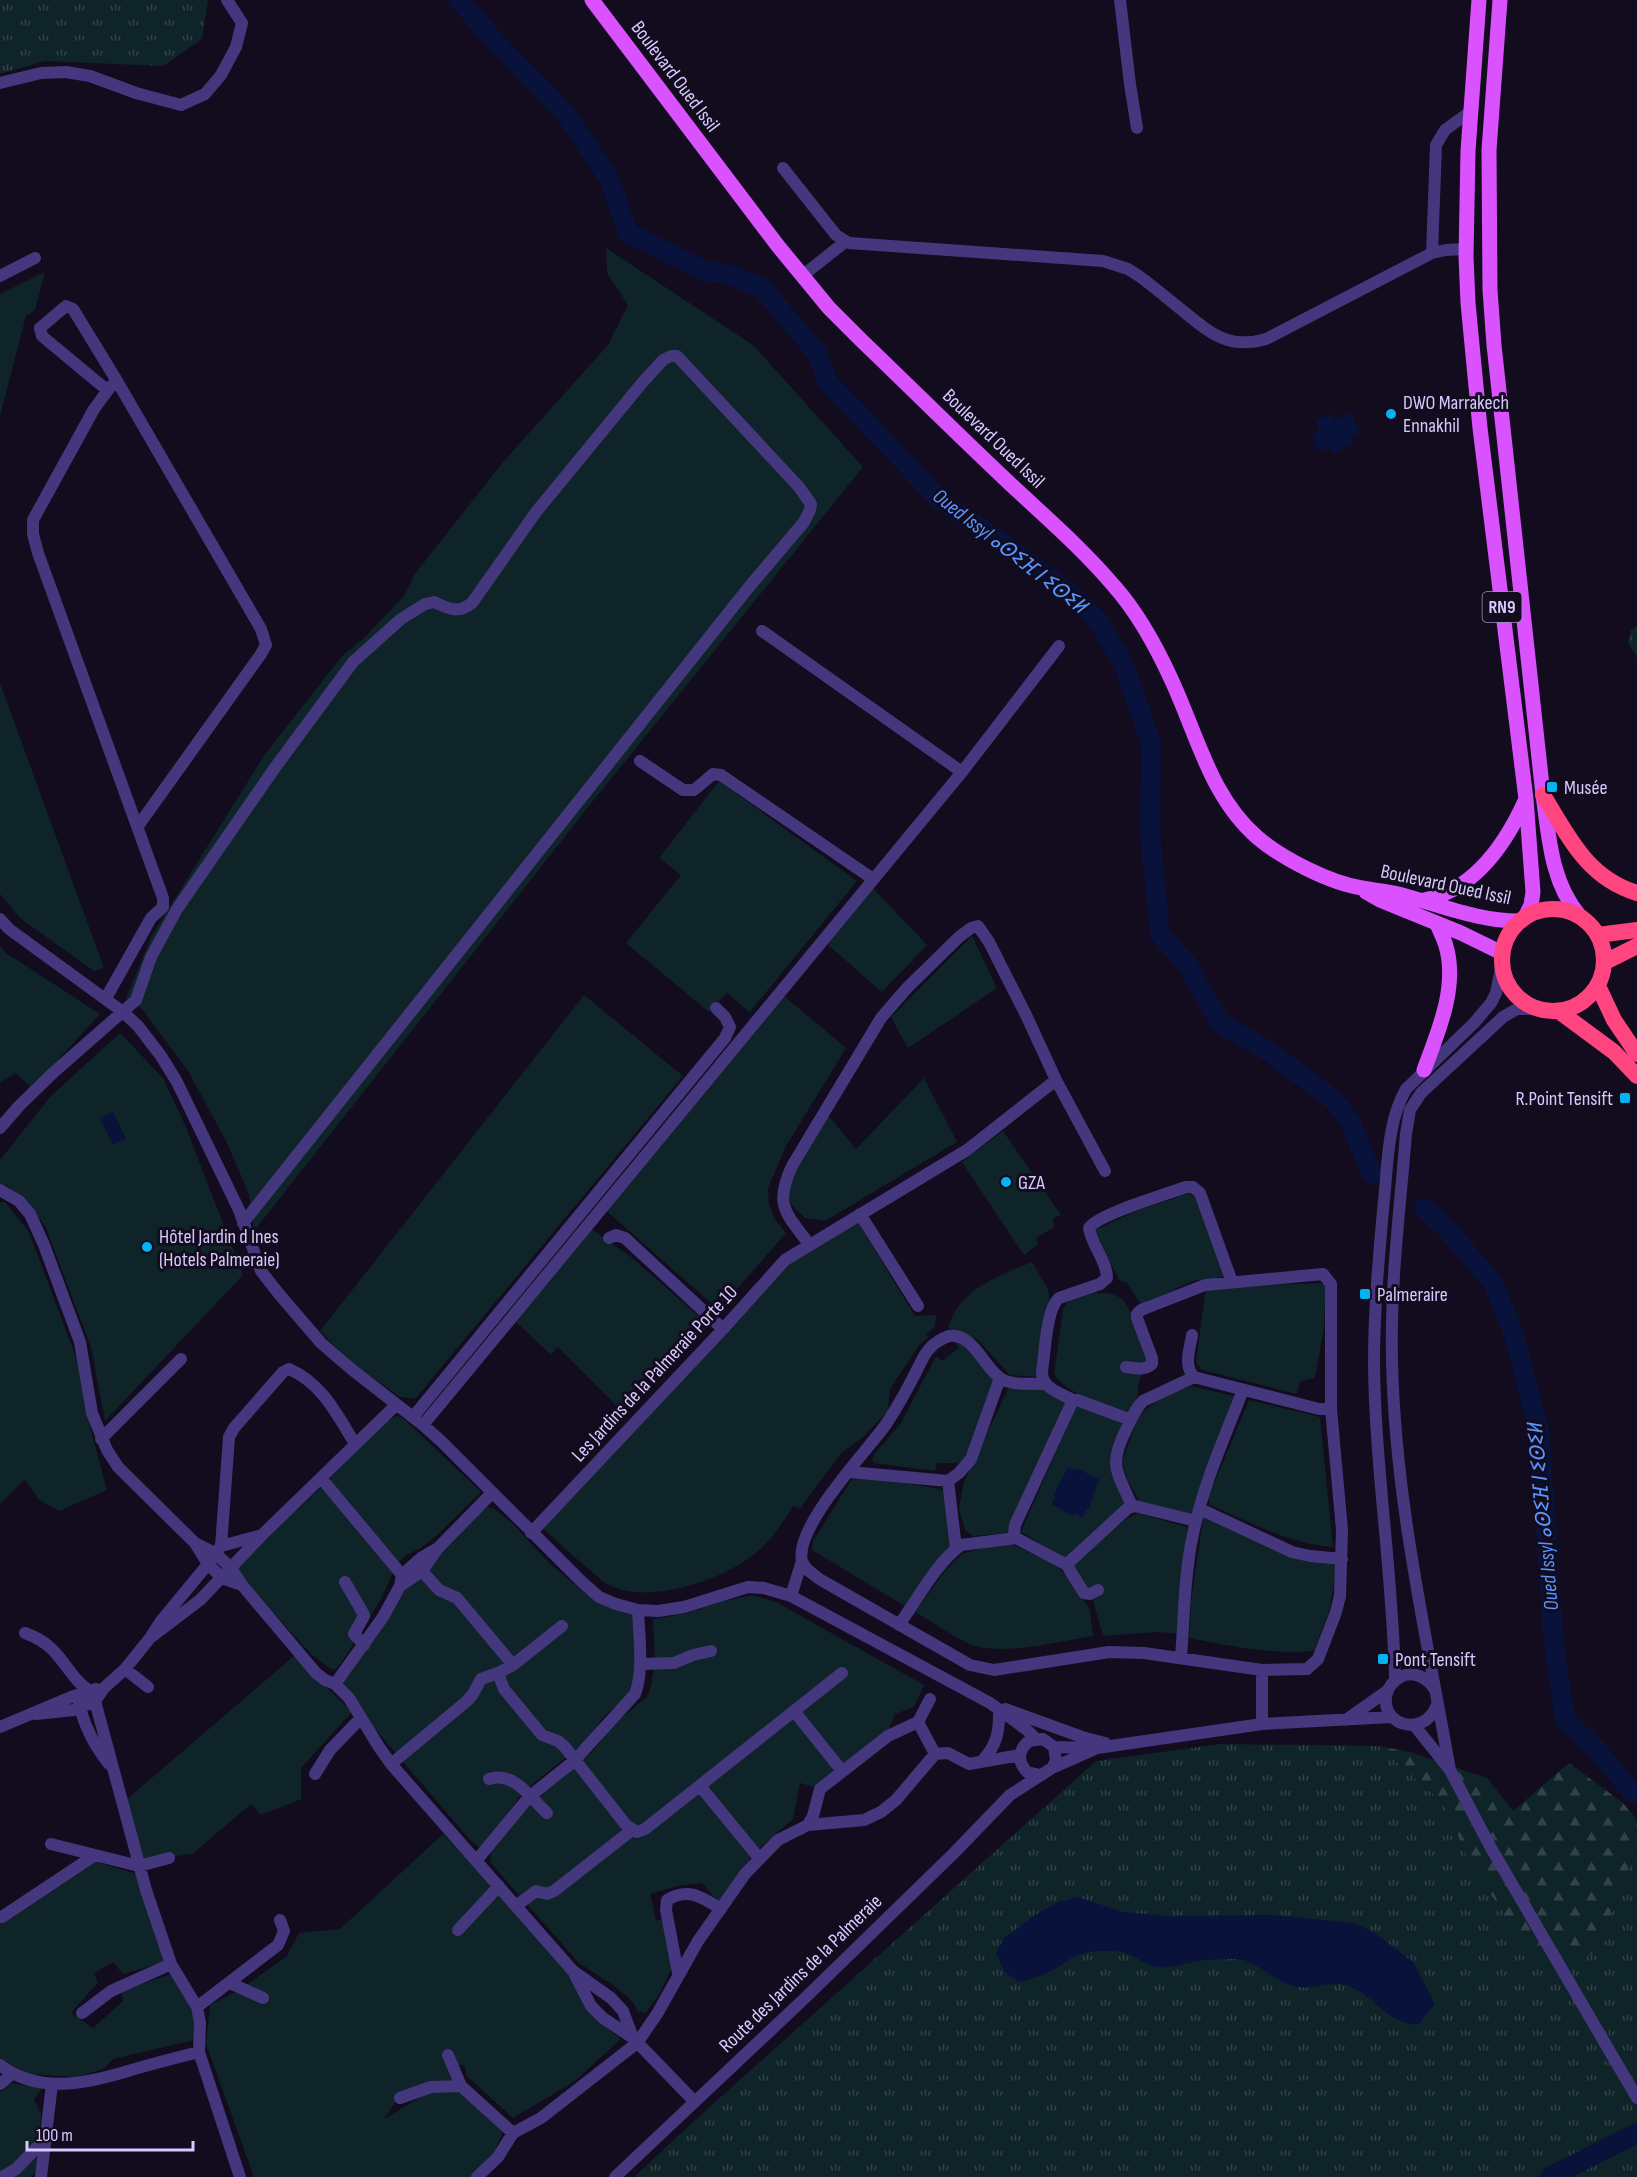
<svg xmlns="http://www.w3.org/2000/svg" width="1637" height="2177" viewBox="0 0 1637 2177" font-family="'Sofia Sans Condensed','Noto Sans Tifinagh',sans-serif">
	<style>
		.grass { fill: url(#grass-tufts) }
		.forest { fill: url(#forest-firs) }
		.garden { fill: #0f2428 }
		.water { fill: #09123a }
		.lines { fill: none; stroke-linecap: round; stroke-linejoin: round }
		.river { stroke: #09123a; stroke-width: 20 }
		.minor { stroke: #45377d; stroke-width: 12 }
		.major { stroke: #da51fe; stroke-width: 15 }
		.highway { stroke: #fe457f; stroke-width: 16 }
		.poi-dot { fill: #02b2f2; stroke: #120c1e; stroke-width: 2 }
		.labels { text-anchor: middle; stroke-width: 6; stroke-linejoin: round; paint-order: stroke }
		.shield { fill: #120c1e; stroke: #9d90bc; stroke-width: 1.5 }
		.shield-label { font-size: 18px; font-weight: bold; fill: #d8c9ff }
		.street-label { font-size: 20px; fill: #d8c9ff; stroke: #120c1e }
		.poi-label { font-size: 20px; fill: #d8c9ff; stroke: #120c1e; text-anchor: start }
		.water-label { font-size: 21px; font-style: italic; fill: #5895fe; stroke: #120c1e }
	</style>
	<defs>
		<pattern id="grass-tufts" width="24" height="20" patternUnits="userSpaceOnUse" patternTransform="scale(1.5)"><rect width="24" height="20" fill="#0f2428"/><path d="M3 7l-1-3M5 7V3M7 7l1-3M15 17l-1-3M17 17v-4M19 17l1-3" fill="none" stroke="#314248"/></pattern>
		<pattern id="forest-firs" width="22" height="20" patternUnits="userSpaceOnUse" patternTransform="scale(1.5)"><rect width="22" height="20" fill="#0f2428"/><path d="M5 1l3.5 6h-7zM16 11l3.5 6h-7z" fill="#314248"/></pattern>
	</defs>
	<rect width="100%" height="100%" fill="#120c1e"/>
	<path class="grass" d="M 0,0 L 208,0 L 202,39 L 163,66 L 45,61 L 0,74 Z
		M 1637,626 L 1637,657 L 1628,643 L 1630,631 Z
		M 1221,1744 L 1379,1746 L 1443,1803 L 1473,1869 L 1598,1949 L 1637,1847 L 1637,2177 L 634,2177 L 694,2121 L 1096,1761 Z"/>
	<path class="forest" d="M 1379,1746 L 1410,1752 L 1487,1778 L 1513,1811 L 1569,1763 L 1623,1803 L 1637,1820 L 1637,1847 L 1598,1949 L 1552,1981 L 1473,1869 L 1443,1803 Z"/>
	<path class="garden" d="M 606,248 L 753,345 L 863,467 L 585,811 L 254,1231 L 249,1194 L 226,1141 L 188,1071 L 143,1010 L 134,1002 L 126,998 L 152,935 L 265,754 L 343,655 L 364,638 L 404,596 L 414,575 L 503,462 L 608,345 L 628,305 L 607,273 Z
		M 45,272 L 35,310 L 26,316 L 0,416 L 0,294 Z
		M 0,683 L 104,968 L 94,971 L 20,918 L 0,894 Z
		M 719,781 L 857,881 L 750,1012 L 727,993 L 709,1012 L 626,943 L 681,875 L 659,858 Z
		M 872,887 L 927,945 L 882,992 L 827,944 Z
		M 972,936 L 997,988 L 908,1048 L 891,1017 Z
		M 0,946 L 6,953 L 100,1014 L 32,1088 L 16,1073 L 0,1083 Z
		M 584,995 L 683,1076 L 415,1399 L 400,1397 L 348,1360 L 320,1331 Z
		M 783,995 L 846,1048 L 786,1146 L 768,1188 L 769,1204 L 775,1220 L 786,1233 L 719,1310 L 603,1208 Z
		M 120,1033 L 163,1078 L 185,1125 L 243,1275 L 105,1421 L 91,1347 L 46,1228 L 27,1201 L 6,1185 L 0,1185 L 0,1160 L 50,1097 Z
		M 924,1078 L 957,1142 L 825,1221 L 805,1218 L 791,1204 L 788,1194 L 792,1177 L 828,1115 L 856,1149 Z
		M 1003,1131 L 1061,1215 L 1053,1218 L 1054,1227 L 1036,1238 L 1038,1244 L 1024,1255 L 962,1162 Z
		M 1190,1193 L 1198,1200 L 1228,1276 L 1193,1281 L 1141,1305 L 1127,1283 L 1119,1280 L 1095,1230 L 1141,1209 Z
		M 0,1202 L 5,1202 L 29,1232 L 77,1360 L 85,1408 L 107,1490 L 59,1511 L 38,1499 L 25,1479 L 0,1504 Z
		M 858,1222 L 915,1316 L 936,1315 L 935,1327 L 926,1334 L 929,1337 L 920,1344 L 890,1389 L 888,1411 L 862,1438 L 840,1454 L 800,1509 L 793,1506 C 781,1525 770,1543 752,1556 C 719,1581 649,1605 609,1585 C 602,1582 596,1575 591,1571 C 574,1557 558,1542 542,1528 L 789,1264 Z
		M 590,1228 L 631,1257 L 709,1325 L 626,1415 L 558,1347 L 551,1355 L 514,1320 Z
		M 1032,1262 L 1048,1289 L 1050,1307 L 1041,1377 L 1010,1375 L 977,1339 L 948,1328 C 960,1288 997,1277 1032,1262 Z
		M 1326,1283 L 1324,1327 L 1315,1378 L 1300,1381 L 1297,1394 L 1202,1370 L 1196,1363 L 1206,1287 Z
		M 1092,1293 C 1102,1293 1110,1292 1119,1297 C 1132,1304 1145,1351 1150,1366 C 1147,1368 1144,1370 1142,1373 C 1135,1385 1143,1406 1124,1414 C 1103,1405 1064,1393 1054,1373 L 1063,1309 L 1070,1299 Z
		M 954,1341 L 968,1342 L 1000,1378 L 966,1458 L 958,1463 L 937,1463 L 935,1471 L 874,1463 L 872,1459 L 875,1453 L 901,1423 L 936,1356 L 942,1361 L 959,1348 Z
		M 1041,1386 L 1067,1400 L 1018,1518 L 1007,1533 L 973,1536 L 965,1530 L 959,1508 L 964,1482 L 1009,1387 Z
		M 1191,1386 L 1234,1396 L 1194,1512 L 1189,1519 L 1139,1501 L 1127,1479 L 1122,1461 L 1139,1415 L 1161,1398 Z
		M 1249,1400 L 1320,1417 L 1333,1547 C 1289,1544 1250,1522 1210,1505 L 1208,1498 Z
		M 1078,1401 L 1123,1421 L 1125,1425 L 1113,1459 L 1130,1502 L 1068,1560 L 1021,1532 Z
		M 397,1416 L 405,1420 L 481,1492 L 436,1536 L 421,1548 L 405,1556 L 397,1564 L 381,1599 L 342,1662 L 336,1669 L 331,1669 L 311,1654 L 237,1573 L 241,1561 C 269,1534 299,1509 327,1482 C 347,1462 370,1426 397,1416 Z
		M 852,1479 L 886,1480 L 941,1489 L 950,1503 L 952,1545 L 908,1608 L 812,1550 L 813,1541 Z
		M 484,1507 L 493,1508 L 513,1524 L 549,1563 L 596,1602 L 636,1612 L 639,1669 L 633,1692 L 605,1715 L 587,1740 L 522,1793 L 488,1843 L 481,1849 L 470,1840 L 376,1730 L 356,1698 L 342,1682 L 403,1591 Z
		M 1138,1513 L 1187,1527 L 1180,1634 L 1157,1632 L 1103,1636 L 1091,1593 L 1071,1566 L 1126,1519 Z
		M 1208,1515 L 1305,1561 L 1337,1565 L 1330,1608 L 1314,1651 C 1271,1655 1231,1646 1189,1638 L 1191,1601 L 1203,1519 Z
		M 995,1544 L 1014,1545 L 1056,1565 L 1075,1585 L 1090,1610 L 1093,1636 C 1061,1641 1006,1655 975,1646 C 955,1639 933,1622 915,1612 L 945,1571 L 962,1554 Z
		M 752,1595 L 776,1602 L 924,1685 L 914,1707 L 895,1714 L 887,1734 L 820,1789 L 800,1783 L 793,1819 L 754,1853 L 719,1902 L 702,1883 L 678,1886 L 650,1894 L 656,1921 L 663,1919 L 672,1967 L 661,1991 L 646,2013 L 638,2012 L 633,2002 L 613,1985 L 579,1963 L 490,1862 L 491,1853 L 518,1816 L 592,1752 L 617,1721 L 646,1698 L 650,1690 L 655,1664 L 653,1619 L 688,1613 L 723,1601 Z
		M 294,1656 L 352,1712 L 301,1768 L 301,1799 L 261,1815 L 251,1804 L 192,1854 L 142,1861 L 125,1801 Z
		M 443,1834 L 499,1893 L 573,1978 C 582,2010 596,2019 621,2039 L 575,2081 L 513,2118 L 467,2076 L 464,2065 L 446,2066 L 453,2083 L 403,2091 L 384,2119 L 426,2094 L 459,2088 L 504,2129 L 490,2162 L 472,2177 L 254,2177 L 206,2044 L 210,2005 L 238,1991 L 287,1956 L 299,1933 L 340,1929 Z
		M 95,1861 L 136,1874 L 164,1962 L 123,1974 L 113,1962 L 94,1973 L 98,1982 L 71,2013 L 93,2028 L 123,2001 L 121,1991 L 171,1974 L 194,2009 L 194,2040 L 113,2059 L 103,2069 L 76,2077 L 27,2074 L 0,2059 L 0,1919 Z
		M 11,2083 L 42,2088 L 34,2099 L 41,2114 L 37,2172 L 31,2177 L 0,2177 L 0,2092 Z"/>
	<path class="water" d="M 1350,412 L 1360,432 L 1350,437 L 1354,444 L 1333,454 L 1329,447 L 1319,452 L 1311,435 L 1320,430 L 1316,421 L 1332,413 L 1335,420 Z
		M 113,1112 L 126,1139 L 113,1145 L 100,1118 Z
		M 1068,1467 L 1075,1470 L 1078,1469 L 1099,1479 L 1089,1509 L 1086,1510 L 1083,1518 L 1075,1514 L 1072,1516 L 1052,1504 L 1055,1497 L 1054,1494 Z
		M 1078,1897 L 1123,1912 L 1168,1916 L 1273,1915 L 1354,1923 L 1375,1933 L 1413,1962 L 1435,2004 L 1418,2025 C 1382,2023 1371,1987 1339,1984 C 1325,1983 1311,1989 1298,1987 C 1275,1984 1259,1960 1236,1959 C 1225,1959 1211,1959 1199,1961 C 1186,1963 1173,1968 1159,1967 C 1147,1966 1137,1957 1126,1953 C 1114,1950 1097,1950 1085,1953 C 1070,1956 1062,1966 1049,1972 C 1040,1977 1029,1979 1019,1982 L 1004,1971 L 996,1953 L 1004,1938 L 1041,1911 L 1059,1902 Z"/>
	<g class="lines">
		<path class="river" d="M 459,0 L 494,40 L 565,113 L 610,180 L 628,233 L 705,271 L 728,274 L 762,288 L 817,353 L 828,382 L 941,501 L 1000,541 L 1068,592 L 1097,619 L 1124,665 L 1151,743 L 1150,833 L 1160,934 L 1186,963 L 1221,1024 L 1267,1050 L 1335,1101 L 1350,1122 L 1372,1174
			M 1424,1208 L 1447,1229 L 1493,1283 L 1513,1332 L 1539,1432 L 1554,1644 L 1565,1719 L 1600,1753 L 1631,1791 L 1637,1793
			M 1550,2177 L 1637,2133"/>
		<path class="minor" d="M 1120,0 L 1130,84 L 1137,128
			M 0,83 L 41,73 L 66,72 L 90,76 L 136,93 L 181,105 L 205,94 L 221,75 L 236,47 L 242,23 L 227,0
			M 783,168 L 836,235 L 849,243 L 1103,261 L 1128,269 L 1139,276 C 1154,287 1168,299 1183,311 C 1210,333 1229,350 1266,339 L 1432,253 L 1446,250 L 1466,249
			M 1432,253 L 1436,145 L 1445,130 L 1471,111
			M 0,276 L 35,258
			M 802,276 L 845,242
			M 107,390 L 42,336 L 40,328 L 66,306 L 73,309 L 117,381 L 261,629 L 266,645 L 261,654 L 138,826
			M 762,631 L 962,772
			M 640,761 L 683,790 L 694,790 L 713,774 L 721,775 L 873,879
			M 0,919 L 9,929 L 123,1012 L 138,1026 L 161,1056 L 177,1082 L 239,1210 L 261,1271 L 279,1294 L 321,1343 L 350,1368 L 423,1425 L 442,1442 L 582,1582 L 599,1597 L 616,1604 L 638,1610 L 658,1611 L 684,1607 L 748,1587 L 764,1588 L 791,1596 L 990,1703 L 1027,1730 L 1036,1739
			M 106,998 L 151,918 L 163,907 L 163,898 L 38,553 L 33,534 L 33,520 L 94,409 L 111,386
			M 0,1128 L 19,1106 L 54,1072 L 136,1000 L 151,957 L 177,909 L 274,769 L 353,662 L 401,619 L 425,604 L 434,602 C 449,609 458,614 472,603 L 536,512 L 642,383 L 663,360 L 671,356 L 677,356 L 799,487 L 811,504 L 810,510 L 804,522 L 749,587 L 243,1223
			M 0,1190 L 19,1201 L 30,1214 L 44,1245 L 80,1342 L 92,1413 L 107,1450 L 118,1467 L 195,1543 L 208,1564 L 222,1578 L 242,1585
			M 860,1214 L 918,1306
			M 609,1238 L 616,1235 L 625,1238 L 723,1329
			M 809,1244 C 785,1212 774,1205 792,1166 L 881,1018 L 907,988 L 959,937 L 971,928 L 978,926 L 989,942 L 1027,1017 L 1056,1080 L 1105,1171
			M 1126,1367 C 1135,1368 1144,1371 1152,1364 L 1152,1358 L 1137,1318 L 1137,1314 L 1141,1310 L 1205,1285 L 1323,1274 L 1331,1284 L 1331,1409
			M 1045,1384 C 1032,1383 1011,1386 1000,1378 C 984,1367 972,1332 949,1336 C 943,1338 934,1343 930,1348 C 924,1354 920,1364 916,1372 C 906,1391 897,1409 884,1427 C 864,1454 794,1528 802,1561 C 804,1569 814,1575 821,1580 L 970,1665 L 994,1670 L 1109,1652 L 1144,1653 L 1262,1670 L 1307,1669 L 1318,1659 L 1336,1612 L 1340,1596 L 1342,1530 L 1331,1409 L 1319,1409 L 1194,1377 C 1183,1365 1190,1349 1192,1335
			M 1073,1400 C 1060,1393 1041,1388 1042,1371 C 1045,1354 1046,1309 1059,1298 L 1100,1284 L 1107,1278 C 1107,1261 1092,1246 1089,1228 C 1098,1214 1167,1194 1186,1187 L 1193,1187 L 1200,1193 L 1232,1282
			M 413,1417 L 725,1038 L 730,1027 L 725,1017 L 716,1008
			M 423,1425 L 962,772 L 1059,646
			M 101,1439 L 181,1359
			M 850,1472 L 948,1481 L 959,1473 L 971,1459 L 1000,1378
			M 321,1478 L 402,1575
			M 948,1481 L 956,1548
			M 1132,1506 C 1117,1471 1108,1466 1126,1430 C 1131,1419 1135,1409 1143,1401 L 1194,1377
			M 1200,1509 L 1292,1552 L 1310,1556 L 1342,1559
			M 531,1533 L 723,1329 L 785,1260 L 967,1150 L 1056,1080
			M 195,1543 L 215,1553 L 231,1568 L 242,1585 L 316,1673 L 325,1680 L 335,1684 L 349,1698 L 379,1747 L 391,1764 L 573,1971 L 611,1998 L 623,2011 L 633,2038
			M 221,1546 L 229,1437 L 234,1428 L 283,1372 L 289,1369 C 322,1383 338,1416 355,1444
			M 1067,1565 L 1016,1538 L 1014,1534 L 1015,1525 L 1073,1400 L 1077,1400 L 1131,1420
			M 422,1571 L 439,1590 L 457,1598 L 513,1665
			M 345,1582 L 363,1613 L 364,1616 L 354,1634 L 364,1645
			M 400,1586 L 422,1571 L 438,1548 L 492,1493
			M 1098,1590 L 1090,1594 L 1084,1593 L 1069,1569 L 1067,1564 L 1128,1508 L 1135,1506 L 1196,1521
			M 791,1596 L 802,1561
			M 899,1625 C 917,1600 937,1562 961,1545 L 1016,1538
			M 562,1626 L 513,1665 L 498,1673 L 504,1689 L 542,1735 L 558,1741 L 564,1746 L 626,1825 L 637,1832 L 645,1829 L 842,1673
			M 25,1633 C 55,1644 59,1659 77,1680 C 85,1689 90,1688 95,1701 L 146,1890 L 171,1964 L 197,2007 L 200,2023 L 199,2052 L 240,2177
			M 150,1638 L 200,1600 L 263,1534 L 396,1405
			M 1181,1658 C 1184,1619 1184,1578 1192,1539 C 1202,1487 1224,1439 1243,1390
			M 641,1664 L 674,1663 L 693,1655 L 711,1651
			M 125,1669 L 148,1687
			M 1262,1670 L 1262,1724
			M 1395,1680 C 1393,1574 1375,1469 1374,1363 C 1374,1309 1379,1254 1384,1200 C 1388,1163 1387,1123 1406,1089 L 1474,1023 L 1491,1003 L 1496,993 L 1502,963
			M 335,1684 L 383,1617 L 400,1586 L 402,1575 L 421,1558 L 438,1548
			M 1434,1688 C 1427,1679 1418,1672 1405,1675 C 1398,1677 1391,1683 1388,1690 C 1375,1723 1423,1741 1437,1705
			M 79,1702 C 83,1724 95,1747 109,1764
			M 1005,1709 L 1082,1737 L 1105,1743
			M 794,1711 L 842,1771
			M 36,1714 L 74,1710 L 95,1701 L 104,1688 L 125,1669 L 150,1638 L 161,1621 L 208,1564 L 221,1546 L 262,1535
			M 1346,1720 L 1387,1691
			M 918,1722 L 930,1699
			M 1414,1725 L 1450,1770 L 1491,1848 L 1637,2098
			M 0,1727 L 71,1697 L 96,1689
			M 1054,1747 L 1097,1748 L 1262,1724 L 1392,1717
			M 982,1761 C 996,1746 999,1734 999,1715
			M 391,1764 L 467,1701 L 473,1694 L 481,1679 L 498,1673
			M 1450,1770 C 1426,1634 1395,1499 1392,1361 C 1390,1285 1400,1209 1406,1134 L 1410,1110 L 1421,1093 L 1503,1017 L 1517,1009 L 1535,1009
			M 315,1774 L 330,1750 L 361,1718
			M 1040,1775 L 1027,1772 C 1017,1761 1018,1750 1029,1741 L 1043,1739 L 1054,1747 L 1056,1761 L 1052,1768
			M 489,1779 C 515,1771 530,1798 547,1813
			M 700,1786 L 759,1858
			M 808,1825 L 813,1816 L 820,1789 L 888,1736 L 918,1722 L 935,1754
			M 51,1844 L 139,1866 L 169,1858
			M 476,1861 L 529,1797 L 574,1761 L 635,1694 C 644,1671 639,1635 638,1610
			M 516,1906 L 536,1891 L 547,1894 L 554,1891 L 632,1830
			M 2,1917 L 95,1855
			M 458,1930 L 499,1886
			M 678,1973 L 666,1910 L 667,1900 C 688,1887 702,1897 721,1909
			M 575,1975 L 591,2006 L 603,2018 L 633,2038 L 694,2101
			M 230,1983 L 263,1998
			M 197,2007 L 278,1945 L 284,1931 L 280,1920
			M 82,2013 L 111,1991 L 171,1964
			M 448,2055 L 461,2086 L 513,2133
			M 0,2065 C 38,2094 85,2084 128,2071 C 151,2064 175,2058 199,2052
			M 0,2084 L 12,2074
			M 400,2098 L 431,2087 L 461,2086
			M 4,2176 L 16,2169 L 45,2139
			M 41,2177 L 52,2084
			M 477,2177 L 498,2157 L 513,2133 L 541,2118 L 637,2043 L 657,2014 L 698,1941 L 745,1874 L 778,1840 L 808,1825 L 864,1820 L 881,1812 L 896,1800 L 935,1754 L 948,1753 L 969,1764 L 1020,1755
			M 615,2177 L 805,1998 L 954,1853 L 1010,1795 L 1052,1768 L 1097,1748"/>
		<path class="major" d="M 592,0 L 778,246 L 829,308 L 861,340 C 909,386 956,433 1005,479 C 1042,514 1081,547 1114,586 C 1139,614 1157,648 1172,681 C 1197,735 1211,798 1258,838 C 1283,859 1330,883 1362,888 C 1373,890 1384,891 1394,893 C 1436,903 1478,922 1521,921
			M 1479,0 L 1468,151 L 1466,257 L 1468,303 L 1480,428 L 1526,799 L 1533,892 L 1531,905 L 1525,917
			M 1500,0 L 1489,150 L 1490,290 L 1494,345 L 1543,795 C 1549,837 1551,882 1579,915
			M 1366,892 L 1380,900 L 1461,933 L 1502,953
			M 1424,900 C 1474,890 1505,845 1525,801
			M 1424,1070 C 1438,1032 1458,987 1446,946 C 1444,939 1440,931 1437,924"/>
		<path class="highway" d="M 1543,795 C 1569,837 1587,878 1637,893
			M1502 960a51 51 0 1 1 102 0a51 51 0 1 1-102 0Z
			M 1598,935 L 1637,930
			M 1605,962 L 1637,946
			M 1598,986 L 1614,1020 L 1637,1054
			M 1560,1012 L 1614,1052 L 1637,1076"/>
	</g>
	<g class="poi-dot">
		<circle cx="1391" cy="414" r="6"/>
		<rect x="1546" y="781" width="12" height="12" rx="3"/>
		<rect x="1619" y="1092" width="12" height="12" rx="3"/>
		<circle cx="1006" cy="1182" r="6"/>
		<circle cx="147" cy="1247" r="6"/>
		<rect x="1359" y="1288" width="12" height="12" rx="3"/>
		<rect x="1377" y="1653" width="12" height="12" rx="3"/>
	</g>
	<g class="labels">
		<rect class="shield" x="1482.5" y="592" width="39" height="30" rx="4.5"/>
		<g class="shield-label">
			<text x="1502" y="613">RN9</text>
		</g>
		<g class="street-label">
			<text transform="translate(676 76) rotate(53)" y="7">Boulevard Oued Issil</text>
			<text transform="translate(994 438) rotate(44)" y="7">Boulevard Oued Issil</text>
			<text transform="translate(1446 884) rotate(12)" y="7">Boulevard Oued Issil</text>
			<text transform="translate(654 1373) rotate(-47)" y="7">Les Jardins de la Palmeraie Porte 10</text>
			<text transform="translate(800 1973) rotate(-44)" y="7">Route des Jardins de la Palmeraie</text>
		</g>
		<g class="poi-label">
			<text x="1403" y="409">DWO Marrakech<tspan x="1403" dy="23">Ennakhil</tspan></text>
			<text x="1564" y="794">Musée</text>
			<text x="1613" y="1105" text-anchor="end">R.Point Tensift</text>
			<text x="1018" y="1189">GZA</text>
			<text x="159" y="1243">Hôtel Jardin d Ines<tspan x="159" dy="23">(Hotels Palmeraie)</tspan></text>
			<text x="1377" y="1301">Palmeraire</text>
			<text x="1395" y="1666">Pont Tensift</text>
		</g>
		<g class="water-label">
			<text transform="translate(1010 551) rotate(38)" y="7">Oued Issyl ⴰⵙⵉⴼ ⵏ ⵉⵙⵉⵍ</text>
			<text transform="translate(1543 1517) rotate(-95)" y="7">Oued Issyl ⴰⵙⵉⴼ ⵏ ⵉⵙⵉⵍ</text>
		</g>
	</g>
	<path d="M27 2141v9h166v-9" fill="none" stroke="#d8c9ff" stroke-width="3"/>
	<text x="36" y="2141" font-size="18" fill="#d8c9ff" stroke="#120c1e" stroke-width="4.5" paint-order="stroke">100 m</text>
</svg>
